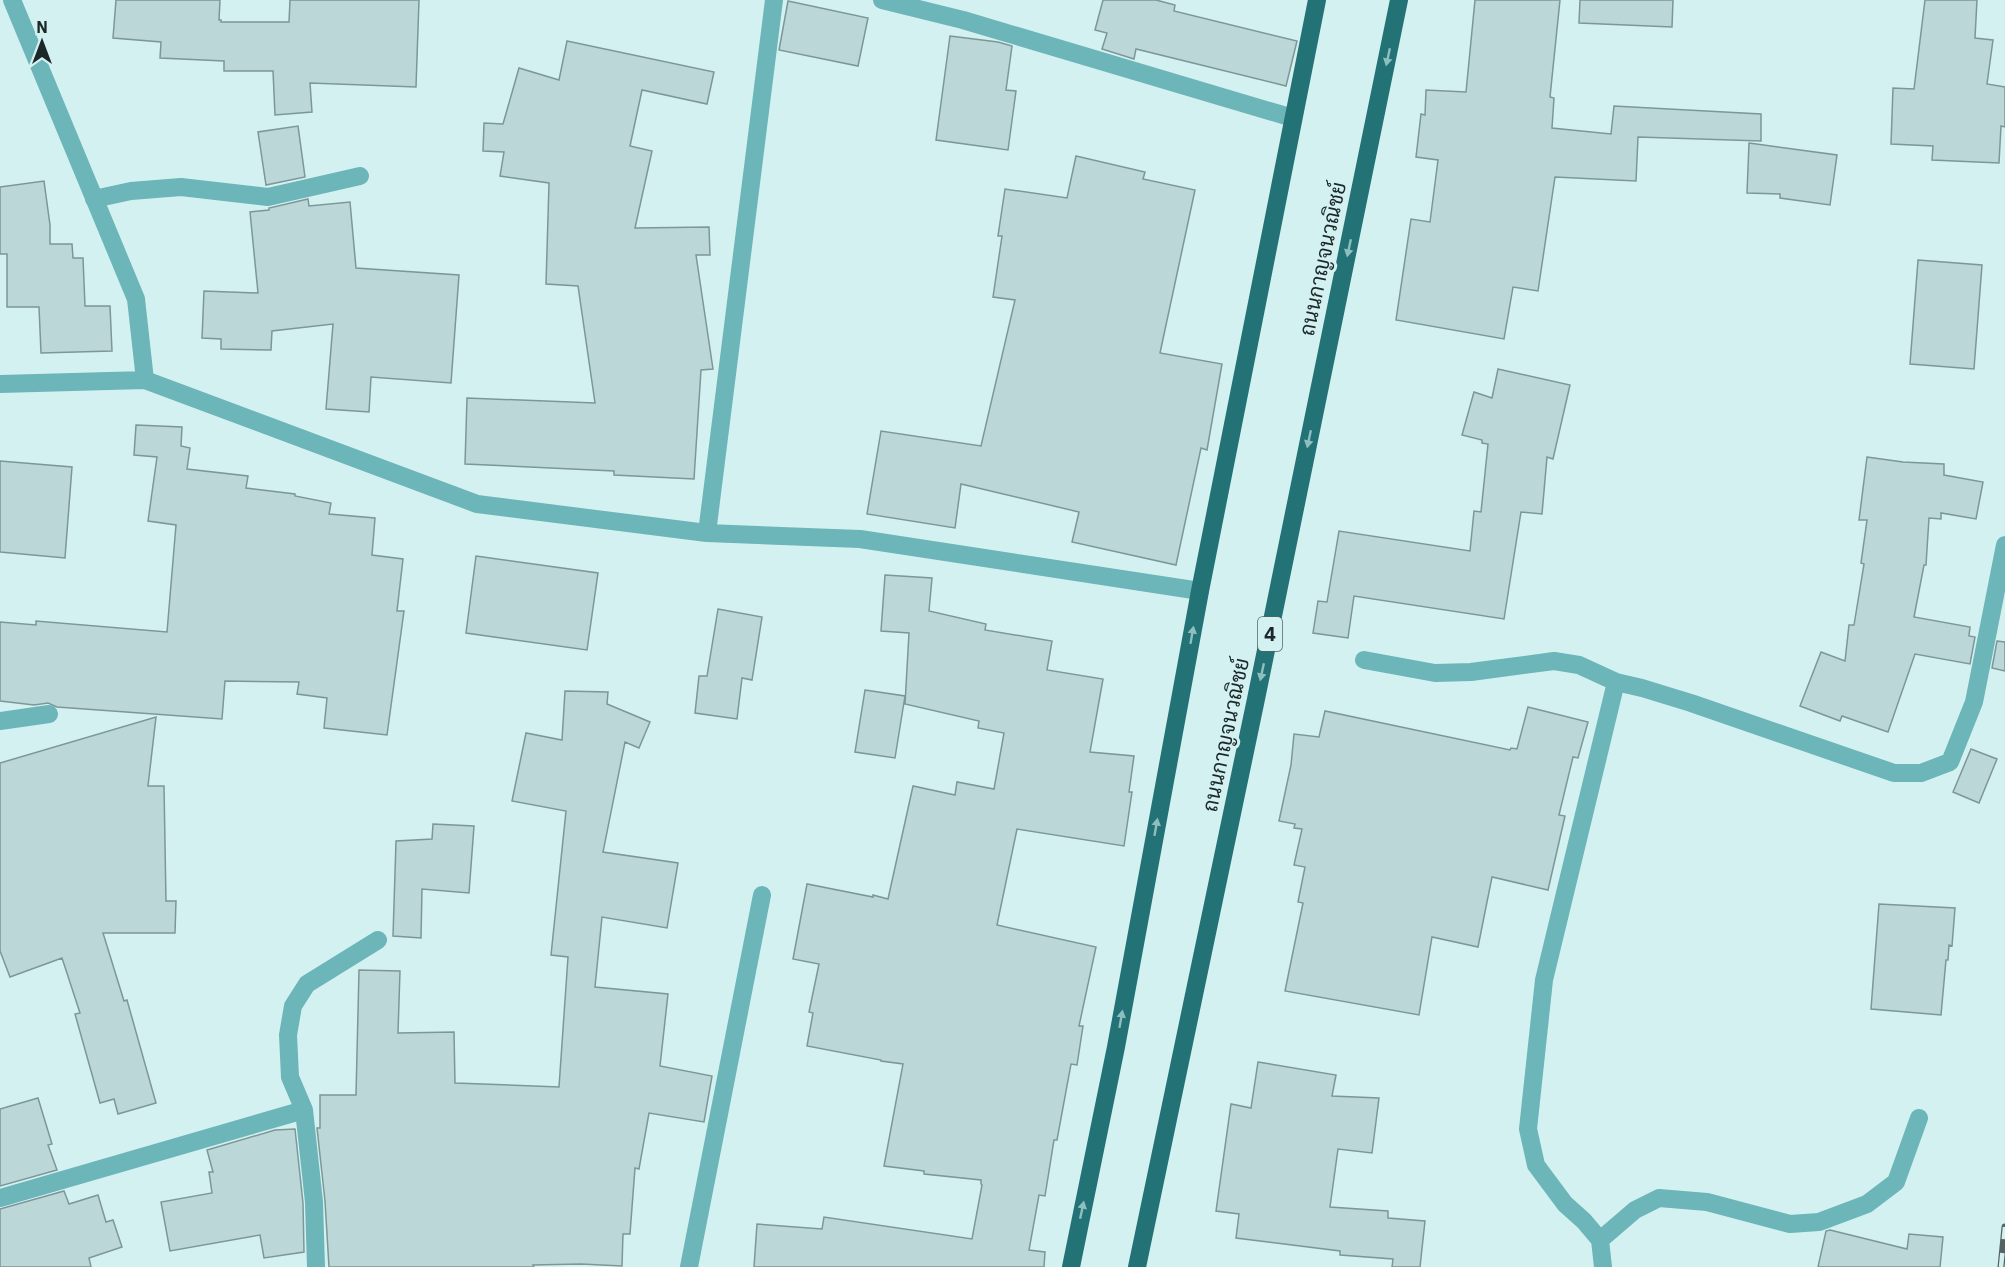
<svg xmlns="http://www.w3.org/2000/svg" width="2005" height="1267" viewBox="0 0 2005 1267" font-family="'IBM Plex Sans',Sarabun,sans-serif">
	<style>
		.building { fill: #bbd7d8; stroke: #7d9798; stroke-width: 1.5 }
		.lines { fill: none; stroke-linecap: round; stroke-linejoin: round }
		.minor { stroke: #6cb5b8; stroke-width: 18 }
		.trunk { stroke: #237275; stroke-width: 18 }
		.rail-casing { stroke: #536363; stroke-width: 7 }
		.rail { stroke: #d4f1f2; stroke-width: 4.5; stroke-dasharray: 14; stroke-linecap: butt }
		.oneway { fill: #8dbec0 }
		.labels { text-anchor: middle; stroke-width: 6; stroke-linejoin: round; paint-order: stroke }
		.shield { fill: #d4f1f2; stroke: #536464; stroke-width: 1.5 }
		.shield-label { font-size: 20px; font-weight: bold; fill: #1c2727 }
		.street-label { font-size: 21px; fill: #1c2727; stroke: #d4f1f2 }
	</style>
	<rect width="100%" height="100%" fill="#d4f1f2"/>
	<path class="building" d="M 116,0 L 220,0 L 219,20 L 221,20 L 221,22 L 289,22 L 290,0 L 419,0 L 416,87 L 310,83 L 312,112 L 275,115 L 273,71 L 224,71 L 224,61 L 160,58 L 161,42 L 113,38 Z
		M 1103,0 L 1156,0 L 1175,5 L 1174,11 L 1297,41 L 1286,86 L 1136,49 L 1134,59 L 1102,49 L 1107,33 L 1095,30 Z
		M 1475,0 L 1560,0 L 1550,97 L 1554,98 L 1552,128 L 1611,134 L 1614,106 L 1761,114 L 1761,141 L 1638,137 L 1636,181 L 1555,177 L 1538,291 L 1513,287 L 1504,339 L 1396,320 L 1411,219 L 1430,222 L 1438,160 L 1416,157 L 1421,114 L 1425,115 L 1426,90 L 1466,92 Z
		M 1580,0 L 1673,0 L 1672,27 L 1579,23 Z
		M 1925,0 L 1977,0 L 1975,38 L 1993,40 L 1987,84 L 2005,87 L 2005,127 L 2001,126 L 1999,163 L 1932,160 L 1933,146 L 1891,144 L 1893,88 L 1914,89 Z
		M 788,1 L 868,18 L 858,66 L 779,50 Z
		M 950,36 L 998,42 L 1012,46 L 1006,90 L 1016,91 L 1008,150 L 936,140 Z
		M 567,41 L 714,72 L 707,104 L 642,90 L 630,146 L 652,151 L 635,228 L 709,227 L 710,255 L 696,255 L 713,369 L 701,370 L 694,479 L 614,475 L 614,471 L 465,464 L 467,398 L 595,403 L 578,286 L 546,284 L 549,183 L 500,176 L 504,152 L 483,151 L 484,123 L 503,124 L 519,68 L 559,80 Z
		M 298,126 L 305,177 L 266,185 L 258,132 Z
		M 1749,143 L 1837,155 L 1830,205 L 1780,198 L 1780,194 L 1747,193 Z
		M 1076,156 L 1145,172 L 1143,179 L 1195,190 L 1160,353 L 1222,364 L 1207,450 L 1201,448 L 1176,565 L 1072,542 L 1079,512 L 961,484 L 955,528 L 867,514 L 881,431 L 981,446 L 1015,300 L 993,297 L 1002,236 L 998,236 L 1005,189 L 1067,198 Z
		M 44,181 L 50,225 L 50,244 L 72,244 L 73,258 L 83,258 L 85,306 L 110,306 L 112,351 L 41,353 L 39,307 L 7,307 L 7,254 L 0,254 L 0,187 Z
		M 308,199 L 309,206 L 350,202 L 356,268 L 459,275 L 451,383 L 371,377 L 369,412 L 326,409 L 333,324 L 272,331 L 271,350 L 221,349 L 221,339 L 202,338 L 204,291 L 258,293 L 250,212 L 269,210 L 269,208 Z
		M 1918,260 L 1982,265 L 1974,369 L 1910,364 Z
		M 1498,369 L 1570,385 L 1553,459 L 1547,457 L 1542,514 L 1521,512 L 1504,619 L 1354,596 L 1348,638 L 1313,633 L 1318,601 L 1327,602 L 1339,531 L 1470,551 L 1474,511 L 1481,512 L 1488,444 L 1482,443 L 1482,440 L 1462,435 L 1474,392 L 1492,398 Z
		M 136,425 L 182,427 L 181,446 L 190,448 L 187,469 L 248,476 L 246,488 L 295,494 L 295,496 L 331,503 L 329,514 L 375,518 L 372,555 L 403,559 L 397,611 L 404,611 L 387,735 L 324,728 L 327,698 L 297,694 L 299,682 L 225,681 L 222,719 L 57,707 L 48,703 L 34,705 L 0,701 L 0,622 L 36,625 L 36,621 L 167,632 L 176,525 L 148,521 L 157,457 L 134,455 Z
		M 1867,457 L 1903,462 L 1944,464 L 1944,475 L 1983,482 L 1976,519 L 1941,513 L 1941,519 L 1929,518 L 1926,565 L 1924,565 L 1914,617 L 1970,627 L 1969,636 L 1975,637 L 1970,664 L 1915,654 L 1888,732 L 1842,716 L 1840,721 L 1800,706 L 1821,652 L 1845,661 L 1849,625 L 1854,625 L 1864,564 L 1861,563 L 1867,520 L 1859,520 Z
		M 0,461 L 72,467 L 65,558 L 0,552 Z
		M 476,556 L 598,573 L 587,650 L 466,633 Z
		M 885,575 L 932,578 L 929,611 L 986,624 L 985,630 L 1052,641 L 1047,670 L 1103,679 L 1090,752 L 1134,756 L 1129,792 L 1132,792 L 1124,846 L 1017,829 L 997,925 L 1096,947 L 1079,1026 L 1083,1026 L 1077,1065 L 1071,1064 L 1057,1140 L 1054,1140 L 1045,1196 L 1039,1195 L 1029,1250 L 1045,1252 L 1044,1267 L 754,1267 L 757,1224 L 822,1229 L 824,1217 L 972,1239 L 982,1185 L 981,1184 L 981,1180 L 924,1174 L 924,1171 L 884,1166 L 903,1064 L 881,1061 L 881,1060 L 807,1046 L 813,1013 L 809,1012 L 819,964 L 793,959 L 807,884 L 873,897 L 873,895 L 888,899 L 913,786 L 955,795 L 957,782 L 994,789 L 1004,733 L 978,728 L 979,721 L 905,704 L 909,633 L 881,631 Z
		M 718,609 L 762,617 L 752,680 L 742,678 L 737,719 L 695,713 L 699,676 L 707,676 Z
		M 1997,641 L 2005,642 L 2005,671 L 1992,668 Z
		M 865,690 L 905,696 L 895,758 L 855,752 Z
		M 565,691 L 608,692 L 607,704 L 650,722 L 639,748 L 625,742 L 603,852 L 678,863 L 667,928 L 602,917 L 595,987 L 668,994 L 660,1066 L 712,1076 L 704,1122 L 649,1113 L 639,1169 L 635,1168 L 630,1234 L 623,1234 L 622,1266 L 581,1264 L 533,1265 L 534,1267 L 329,1267 L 325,1201 L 317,1128 L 320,1128 L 320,1095 L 356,1095 L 359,970 L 400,971 L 398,1033 L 454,1032 L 455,1083 L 559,1087 L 568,957 L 551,955 L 566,811 L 512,801 L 526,733 L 562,740 Z
		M 1528,707 L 1588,722 L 1578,758 L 1573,757 L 1559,815 L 1565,816 L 1548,890 L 1492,877 L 1478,947 L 1432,937 L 1419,1015 L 1285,991 L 1303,903 L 1298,902 L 1305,867 L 1294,865 L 1302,829 L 1294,828 L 1295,824 L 1279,821 L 1291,765 L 1294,734 L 1319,737 L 1325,711 L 1510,750 L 1511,748 L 1517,749 Z
		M 156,717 L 148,786 L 164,786 L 166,901 L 176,901 L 175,933 L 103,933 L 124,1001 L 127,1000 L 156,1103 L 118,1114 L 114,1099 L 100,1103 L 75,1014 L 80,1013 L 62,958 L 10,977 L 0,951 L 0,763 Z
		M 1971,749 L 1997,759 L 1979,803 L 1953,792 Z
		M 433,824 L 474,826 L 469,893 L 422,889 L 421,938 L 393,936 L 396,841 L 432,839 Z
		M 1879,904 L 1955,908 L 1952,946 L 1949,945 L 1948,960 L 1946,960 L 1941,1015 L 1871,1009 Z
		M 1258,1062 L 1336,1075 L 1332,1096 L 1379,1098 L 1372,1153 L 1338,1149 L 1330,1207 L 1388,1211 L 1388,1218 L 1425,1221 L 1420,1267 L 1392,1267 L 1393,1259 L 1340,1255 L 1340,1251 L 1236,1238 L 1239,1214 L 1216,1211 L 1231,1104 L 1251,1108 Z
		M 38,1098 L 52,1144 L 48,1145 L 57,1170 L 0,1186 L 0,1109 Z
		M 295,1129 L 303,1203 L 304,1252 L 264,1258 L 260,1235 L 170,1251 L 161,1202 L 212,1193 L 209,1172 L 213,1172 L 207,1150 L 275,1130 Z
		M 64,1191 L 69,1204 L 98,1195 L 106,1222 L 113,1220 L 122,1247 L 89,1258 L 91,1267 L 0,1267 L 0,1209 Z
		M 1830,1230 L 1907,1249 L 1909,1234 L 1943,1237 L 1940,1267 L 1818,1267 L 1826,1231 Z"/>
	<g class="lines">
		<path class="minor" d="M 12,0 L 136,299 L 145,380
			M 882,0 L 963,20 L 1293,118
			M 94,199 L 131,191 L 181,187 L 268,197 L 360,176
			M 0,384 L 145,380 L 477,504 L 707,533 L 860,539 L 1200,591
			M 707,533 L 774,0
			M 1364,660 L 1435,673 L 1471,672 L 1554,661 L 1579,665 L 1616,682
			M 0,721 L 49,714
			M 304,1110 L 290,1077 L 288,1035 L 293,1006 L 307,984 L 378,940
			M 0,1198 L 304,1110 L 314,1202 L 316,1267
			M 1600,1240 L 1635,1210 L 1659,1198 L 1707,1202 L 1790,1224 L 1819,1222 L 1867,1204 L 1896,1182 L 1919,1118
			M 689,1267 L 762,895
			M 1603,1267 L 1600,1240 L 1584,1221 L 1565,1204 L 1536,1165 L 1528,1129 L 1544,980 L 1616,682 L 1642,688 L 1691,703 L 1894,773 L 1921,773 L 1950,762 L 1974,702 L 2005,545"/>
		<path class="trunk" d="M 1071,1267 L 1116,1047 L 1200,591 L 1317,0
			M 1137,1267 L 1256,699 L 1399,0"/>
		<g class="rail-casing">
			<path id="rail" d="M 2001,1267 L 2005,1227"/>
		</g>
		<use href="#rail" class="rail"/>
	</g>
	<defs><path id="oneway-solid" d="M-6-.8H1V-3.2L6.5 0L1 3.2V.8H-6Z" transform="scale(1.5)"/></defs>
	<g class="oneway">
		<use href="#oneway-solid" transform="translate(1388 57) rotate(102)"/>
		<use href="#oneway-solid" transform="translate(1349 248) rotate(102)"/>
		<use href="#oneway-solid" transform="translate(1309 439) rotate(102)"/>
		<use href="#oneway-solid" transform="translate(1192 635) rotate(-80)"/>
		<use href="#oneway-solid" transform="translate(1262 672) rotate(102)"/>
		<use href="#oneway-solid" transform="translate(1156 827) rotate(-80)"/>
		<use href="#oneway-solid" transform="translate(1121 1019) rotate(-80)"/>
		<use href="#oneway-solid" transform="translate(1082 1210) rotate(-78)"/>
	</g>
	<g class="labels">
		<rect class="shield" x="1258" y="617" width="24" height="34" rx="4.5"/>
		<g class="shield-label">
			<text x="1270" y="641">4</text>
		</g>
		<g class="street-label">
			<text transform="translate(1323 259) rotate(-78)" y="7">ถนนกาญจนวณิชย์</text>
			<text transform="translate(1226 735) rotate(-78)" y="7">ถนนกาญจนวณิชย์</text>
		</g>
	</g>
	<g transform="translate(42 42)" stroke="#d4f1f2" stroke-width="4.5" paint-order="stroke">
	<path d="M0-4.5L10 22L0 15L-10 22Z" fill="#1c2727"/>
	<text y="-9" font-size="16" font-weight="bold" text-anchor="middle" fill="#1c2727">N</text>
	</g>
</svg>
